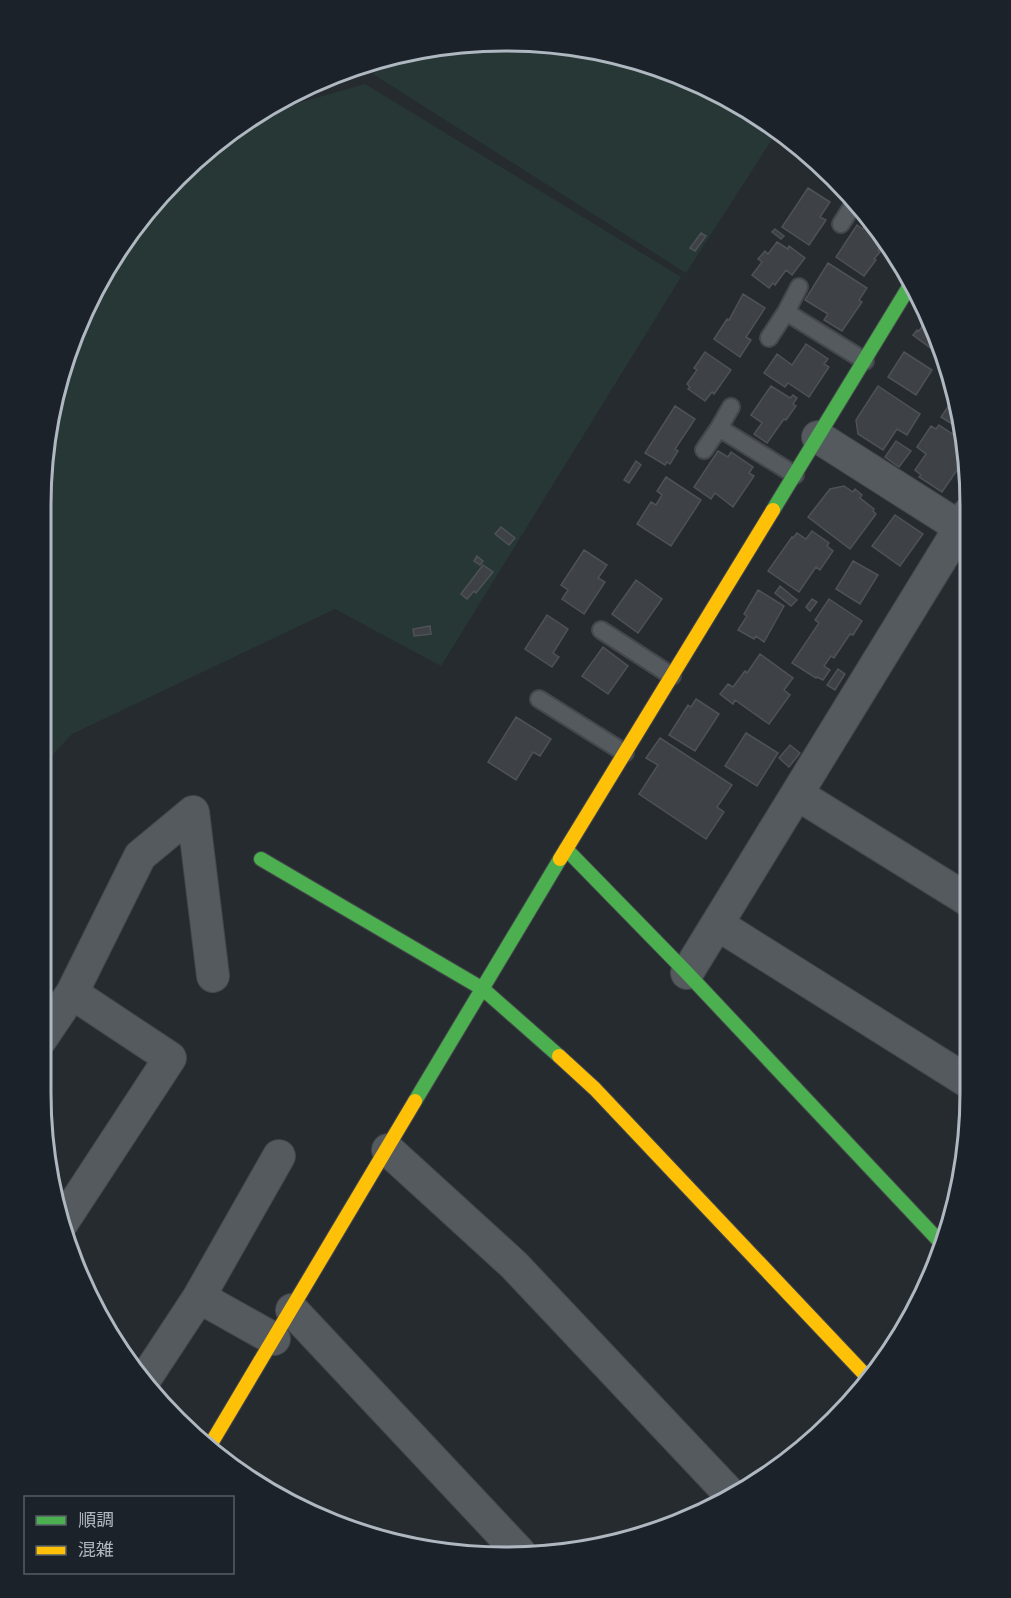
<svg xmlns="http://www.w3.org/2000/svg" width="1011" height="1598" viewBox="0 0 1011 1598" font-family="Cabin,'Noto Sans JP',sans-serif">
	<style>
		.green { fill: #273736 }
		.building { fill: #3e4247; stroke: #4e5257; stroke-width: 1.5 }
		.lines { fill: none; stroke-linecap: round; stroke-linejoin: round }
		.lane-casing { stroke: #44474b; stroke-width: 20 }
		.street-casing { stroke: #44474b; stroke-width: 34 }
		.fast-casing { stroke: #44474b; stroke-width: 16 }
		.slow-casing { stroke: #44474b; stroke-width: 16 }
		.lane { stroke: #555a5f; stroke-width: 16 }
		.street { stroke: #555a5f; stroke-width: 32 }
		.fast { stroke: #4caf50; stroke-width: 14 }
		.slow { stroke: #ffc107; stroke-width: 14 }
		.rim { fill: none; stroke: #afb8c1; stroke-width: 3 }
	</style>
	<rect width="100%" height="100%" fill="#262b30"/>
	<path class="green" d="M 536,42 L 626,56 L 711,89 L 778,130 L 686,273 L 373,74 L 398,55 L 445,44 Z
		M 365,84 L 681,277 L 441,666 L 335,609 L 72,734 L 42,766 L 44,445 L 76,327 L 137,222 L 199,156 L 256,115 Z"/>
	<path class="building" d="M 808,188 L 830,202 L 820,217 L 826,220 L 809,245 L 782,227 Z
		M 857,225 L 863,229 L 865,225 L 884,239 L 878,250 L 880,252 L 874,259 L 876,260 L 864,276 L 836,257 Z
		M 775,229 L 784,236 L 781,239 L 772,232 Z
		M 701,233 L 706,236 L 695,251 L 690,248 Z
		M 777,242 L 788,249 L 789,246 L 805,258 L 792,275 L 786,270 L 775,285 L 773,283 L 769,288 L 752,275 L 762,262 L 758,259 L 765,251 L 768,254 Z
		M 828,263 L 867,288 L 859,300 L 862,302 L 842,331 L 824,320 L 828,314 L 805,300 Z
		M 743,294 L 765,308 L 746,337 L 751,340 L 740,357 L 714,339 L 727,319 L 729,320 Z
		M 928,318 L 943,351 L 940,355 L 913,335 L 917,330 L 919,331 Z
		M 806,344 L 828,359 L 824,364 L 829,367 L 809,397 L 788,383 L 785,387 L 764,373 L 777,354 L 792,365 Z
		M 705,352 L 731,370 L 714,394 L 712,392 L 705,401 L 688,389 L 690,387 L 687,384 L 697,370 L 694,368 Z
		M 904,352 L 932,370 L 916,395 L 888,377 Z
		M 771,386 L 790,398 L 793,395 L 797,398 L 793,404 L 796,406 L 786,420 L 784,419 L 767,443 L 754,434 L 762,423 L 751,415 Z
		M 878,386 L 920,414 L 907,435 L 897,429 L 883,450 L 858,434 L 856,420 Z
		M 954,398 L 960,429 L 941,417 Z
		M 675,406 L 695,419 L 675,449 L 678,451 L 670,464 L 667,462 L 665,465 L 645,453 Z
		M 939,425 L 963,441 L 966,457 L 942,492 L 919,477 L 921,475 L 915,470 L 926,454 L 917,447 L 931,426 L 936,429 Z
		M 896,441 L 911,451 L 899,467 L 885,457 Z
		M 718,451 L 728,457 L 731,452 L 753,467 L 749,473 L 754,476 L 733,507 L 715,493 L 711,499 L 694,487 Z
		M 636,461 L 641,465 L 629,483 L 624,480 Z
		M 666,477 L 701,500 L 671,546 L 637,524 L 651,502 L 656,505 L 662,495 L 657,491 Z
		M 844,486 L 853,492 L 855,489 L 862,495 L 860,498 L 874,509 L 873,511 L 876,514 L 850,549 L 808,517 L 830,489 Z
		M 895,515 L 923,534 L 900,566 L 872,546 Z
		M 501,527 L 515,538 L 509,545 L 495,534 Z
		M 812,531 L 829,543 L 827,546 L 833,551 L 820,570 L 816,567 L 799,592 L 768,571 L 792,537 L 793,538 L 797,533 L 806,539 Z
		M 584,550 L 607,565 L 598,578 L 605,582 L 584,614 L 562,599 L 568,590 L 561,585 Z
		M 477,556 L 483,561 L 480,565 L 474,561 Z
		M 853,561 L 878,575 L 860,604 L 836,589 Z
		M 483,565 L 493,572 L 476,593 L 474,591 L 467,599 L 461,594 Z
		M 636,580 L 662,599 L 638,633 L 612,614 Z
		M 780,586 L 797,600 L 791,606 L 775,593 Z
		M 758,590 L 784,606 L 764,642 L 756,636 L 754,639 L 738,630 L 747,616 L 744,614 Z
		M 812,599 L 817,602 L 810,611 L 806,607 Z
		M 829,599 L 862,621 L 853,635 L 850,634 L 834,658 L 831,656 L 824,666 L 830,670 L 823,680 L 817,677 L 816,678 L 792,663 L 819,623 L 815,620 Z
		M 547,615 L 568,629 L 553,653 L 559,657 L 552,667 L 525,649 Z
		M 430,626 L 431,634 L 414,636 L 413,629 Z
		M 603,647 L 628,666 L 608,694 L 582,676 Z
		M 760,654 L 793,678 L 784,690 L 790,695 L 769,724 L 735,700 L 733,704 L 720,694 L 728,684 L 733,687 L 745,671 L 747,673 Z
		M 838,669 L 845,674 L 835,690 L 827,685 Z
		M 696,699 L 719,714 L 695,751 L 669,735 L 688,705 L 691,707 Z
		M 516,717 L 551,739 L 540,756 L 533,752 L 516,780 L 488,762 Z
		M 746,733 L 778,753 L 757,786 L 725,766 Z
		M 660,738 L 732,785 L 717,807 L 724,812 L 706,839 L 639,794 L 658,765 L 646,758 Z
		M 790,745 L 800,753 L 789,767 L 779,758 Z"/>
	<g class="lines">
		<g class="lane-casing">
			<path id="lane" d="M 841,224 L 856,200
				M 799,287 L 786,312 L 865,361
				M 769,338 L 786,312
				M 731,407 L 719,428 L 795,475
				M 704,450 L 719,428
				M 601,630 L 672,676
				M 539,699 L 625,753"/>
		</g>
		<g class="street-casing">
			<path id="street" d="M 818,437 L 969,533
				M 797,794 L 968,900
				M 717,924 L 967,1081
				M 687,973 L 969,513
				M 41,1039 L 72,993 L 140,856 L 193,812 L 213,976
				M 388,1150 L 514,1265 L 730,1494
				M 62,1223 L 170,1058 L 72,993
				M 199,1297 L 279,1156
				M 292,1310 L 519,1552
				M 145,1379 L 199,1297 L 274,1339"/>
		</g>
		<g class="fast-casing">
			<path id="fast" d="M 773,510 L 912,282
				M 566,849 L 687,973 L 942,1244
				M 261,859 L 483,989 L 559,1056
				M 415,1101 L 560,859"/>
		</g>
		<g class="slow-casing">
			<path id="slow" d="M 560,859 L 773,510
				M 559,1056 L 595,1089 L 870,1380
				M 209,1447 L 415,1101"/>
		</g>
		<use href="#lane" class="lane"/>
		<use href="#street" class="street"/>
		<use href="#fast" class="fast"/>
		<use href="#slow" class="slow"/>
	</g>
	<path d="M0 0H1011V1598H0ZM505 51H506A454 454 0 0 1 960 505V1093A454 454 0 0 1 506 1547H505A454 454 0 0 1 51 1093V505A454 454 0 0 1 505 51Z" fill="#1b2229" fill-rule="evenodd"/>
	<path class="rim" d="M505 51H506A454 454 0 0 1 960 505V1093A454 454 0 0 1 506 1547H505A454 454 0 0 1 51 1093V505A454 454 0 0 1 505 51Z"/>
	<rect x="24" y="1496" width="210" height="78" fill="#1b2229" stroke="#565e66" stroke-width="1.5"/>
	<rect x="36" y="1516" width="30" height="9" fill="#4caf50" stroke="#565e66" stroke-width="1.5"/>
	<text x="78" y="1526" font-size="18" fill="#afb8c1">順調</text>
	<rect x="36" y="1546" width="30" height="9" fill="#ffc107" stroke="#565e66" stroke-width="1.5"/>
	<text x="78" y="1556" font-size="18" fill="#afb8c1">混雑</text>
</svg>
